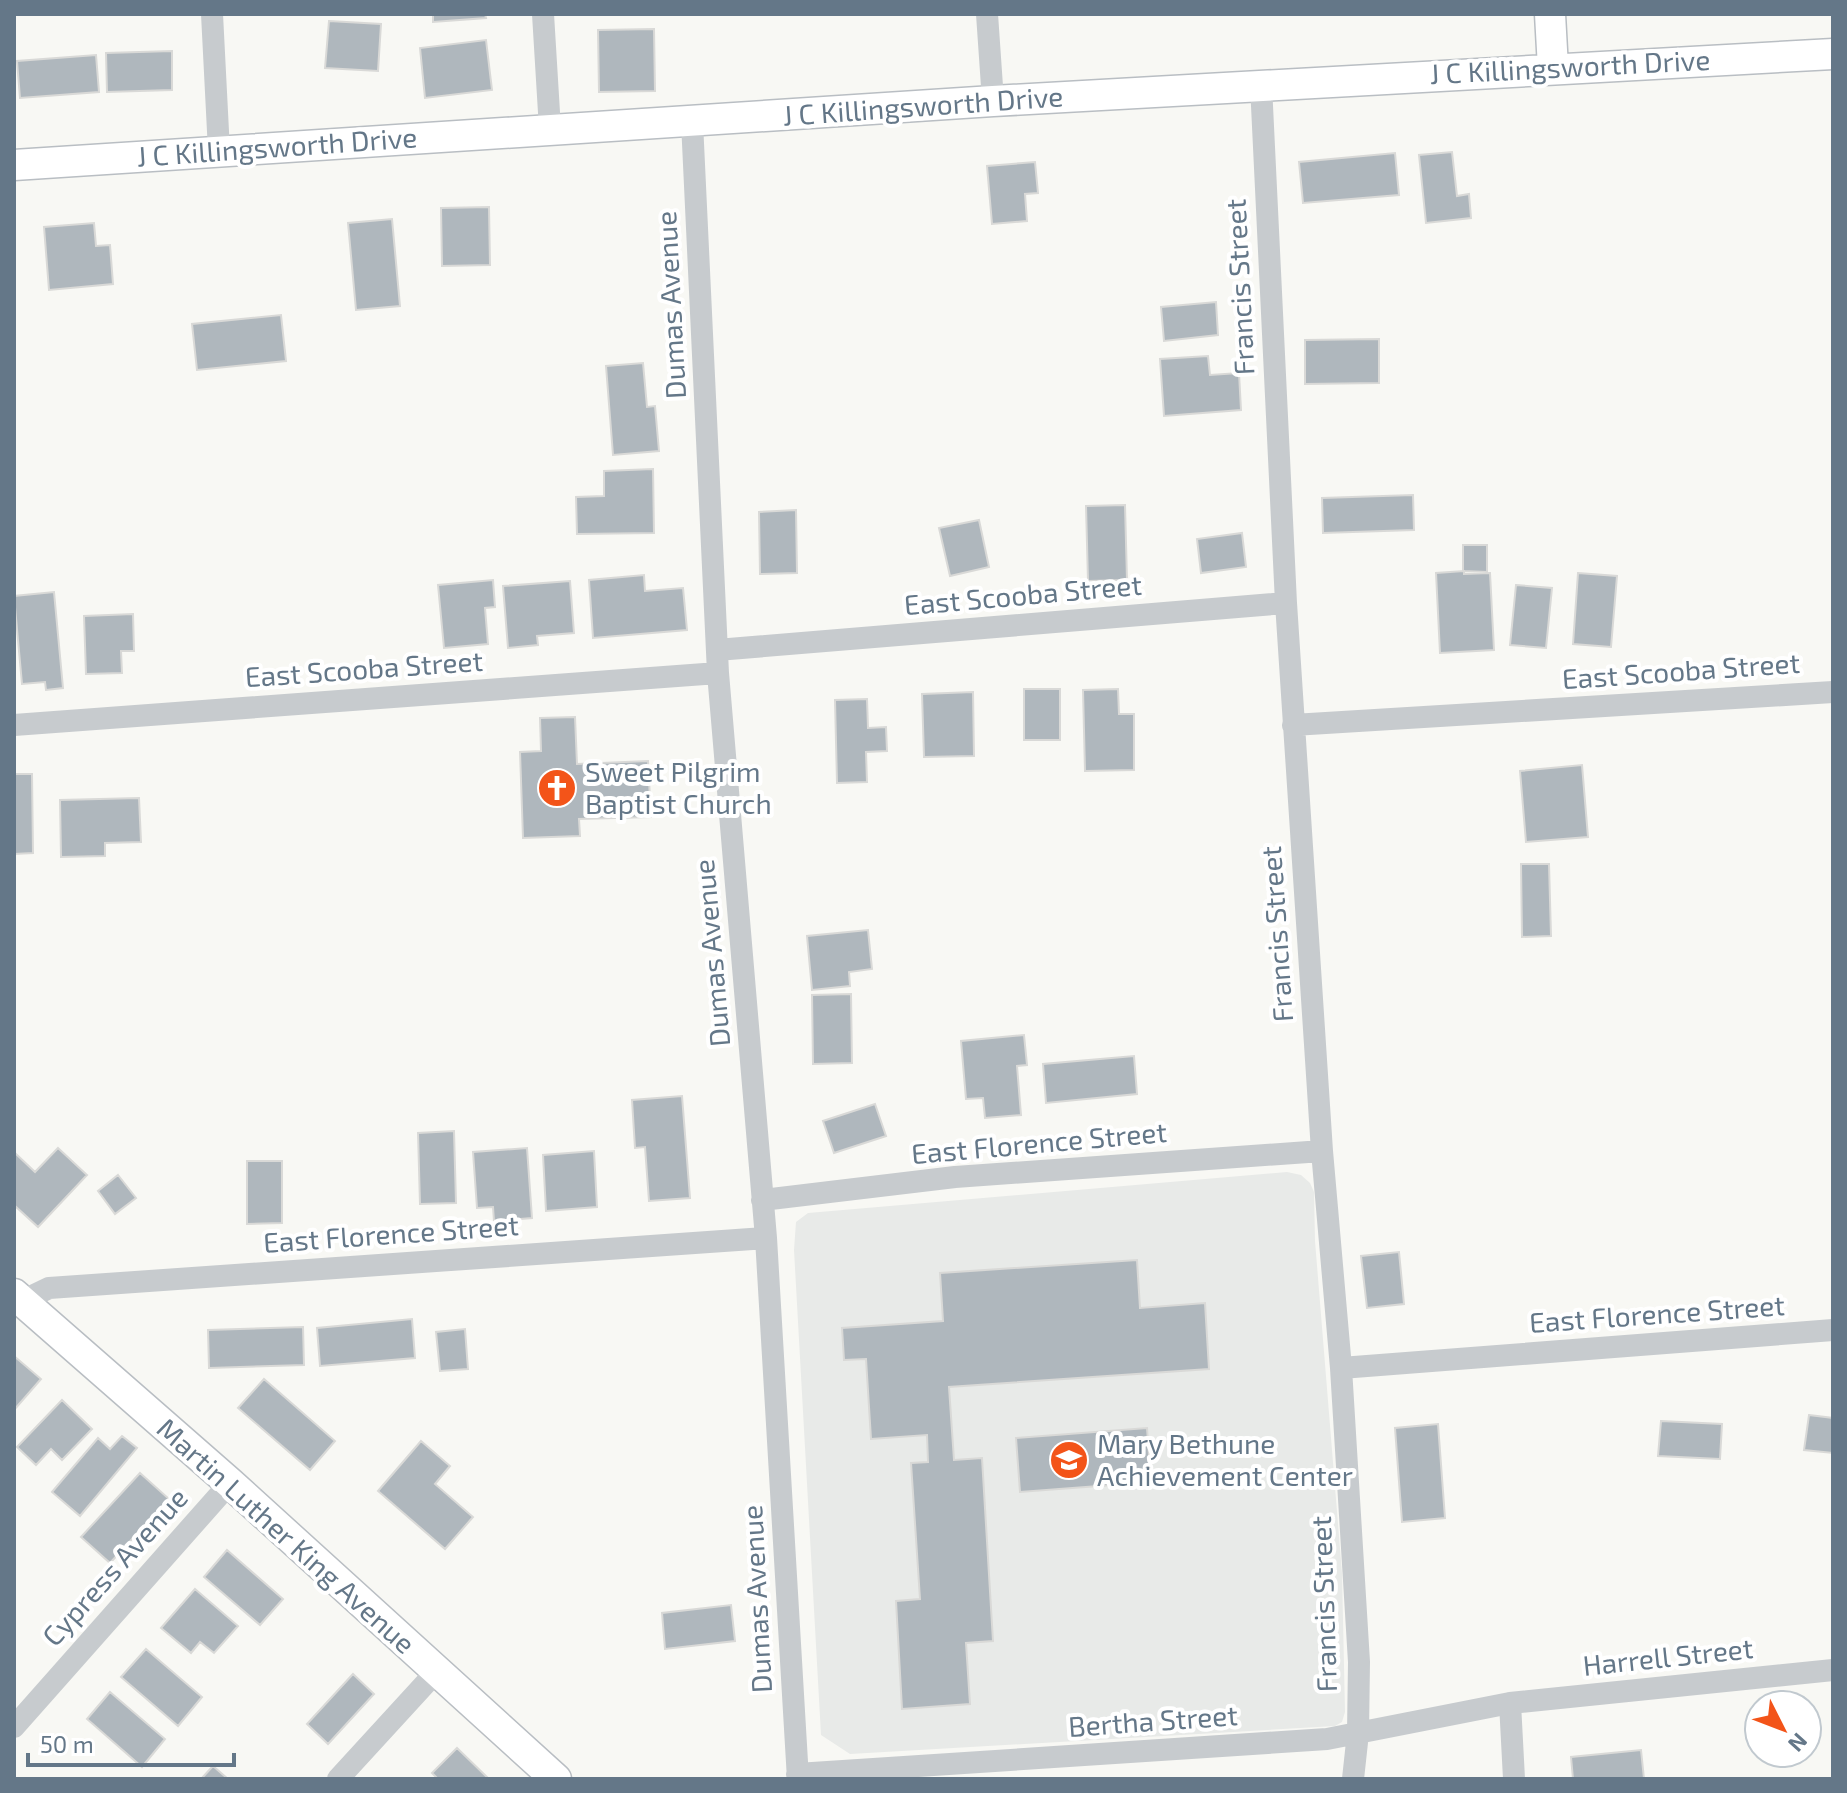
<svg xmlns="http://www.w3.org/2000/svg" width="1847" height="1793" viewBox="0 0 1847 1793" font-family="'Exo 2',sans-serif">
	<style>
		.built { fill: #e8eae8 }
		.building { fill: #afb7bd; stroke: #d9d9d7; stroke-width: 2 }
		.lines { fill: none; stroke-linecap: round; stroke-linejoin: round }
		.secondary-casing { stroke: #b9bec3; stroke-width: 33 }
		.street { stroke: #c7cbce; stroke-width: 22 }
		.secondary { stroke: #fff; stroke-width: 30 }
		.labels { text-anchor: middle; stroke-width: 8; stroke-linejoin: round; paint-order: stroke }
		.street-label { font-size: 28px; fill: #647788; stroke: #fff }
		.poi-label { font-size: 28px; fill: #647788; stroke: #fff; text-anchor: start }
	</style>
	<rect width="100%" height="100%" fill="#f8f8f4"/>
	<path class="built" d="M 1287,1172 L 1301,1175 L 1310,1183 L 1314,1192 L 1315,1241 L 1342,1573 L 1345,1712 L 1342,1722 L 1335,1726 L 850,1754 L 821,1735 L 794,1250 L 796,1222 L 808,1213 Z"/>
	<path class="building" d="M 433,14 L 485,14 L 486,18 L 433,22 Z
		M 329,21 L 381,24 L 378,71 L 325,68 Z
		M 654,29 L 655,91 L 599,92 L 598,30 Z
		M 486,40 L 492,90 L 425,98 L 420,48 Z
		M 172,51 L 172,90 L 107,92 L 106,53 Z
		M 96,55 L 99,92 L 20,98 L 17,61 Z
		M 1452,152 L 1457,196 L 1469,194 L 1471,218 L 1426,223 L 1419,155 Z
		M 1395,153 L 1399,195 L 1303,203 L 1299,162 Z
		M 1035,162 L 1038,193 L 1025,194 L 1027,221 L 992,224 L 987,166 Z
		M 489,207 L 490,265 L 442,266 L 441,208 Z
		M 392,219 L 400,306 L 356,310 L 348,223 Z
		M 94,223 L 96,246 L 110,245 L 113,284 L 49,290 L 44,227 Z
		M 1216,302 L 1218,335 L 1164,341 L 1161,307 Z
		M 281,315 L 286,361 L 197,370 L 192,324 Z
		M 1379,339 L 1379,383 L 1305,384 L 1305,340 Z
		M 1208,356 L 1210,375 L 1239,373 L 1241,410 L 1164,416 L 1160,359 Z
		M 643,363 L 647,407 L 655,406 L 659,451 L 613,455 L 606,366 Z
		M 653,469 L 654,533 L 577,534 L 576,497 L 604,496 L 604,471 Z
		M 1413,495 L 1414,530 L 1323,533 L 1322,498 Z
		M 1125,505 L 1127,580 L 1088,581 L 1086,506 Z
		M 796,510 L 797,573 L 760,574 L 759,512 Z
		M 979,520 L 989,567 L 950,576 L 939,528 Z
		M 1242,533 L 1246,567 L 1201,573 L 1197,539 Z
		M 1463,545 L 1487,545 L 1487,572 L 1463,571 Z
		M 1464,571 L 1464,574 L 1490,573 L 1494,650 L 1440,653 L 1436,573 Z
		M 1578,573 L 1617,576 L 1611,647 L 1573,644 Z
		M 644,575 L 645,591 L 683,588 L 687,630 L 593,638 L 589,580 Z
		M 493,580 L 495,607 L 485,608 L 488,644 L 444,648 L 438,585 Z
		M 570,581 L 574,633 L 537,636 L 538,645 L 508,648 L 503,586 Z
		M 1516,585 L 1552,588 L 1546,648 L 1510,645 Z
		M 54,592 L 63,688 L 46,690 L 45,682 L 22,684 L 14,596 Z
		M 133,614 L 134,651 L 121,651 L 122,673 L 86,674 L 84,616 Z
		M 1024,689 L 1060,689 L 1060,740 L 1024,740 Z
		M 1118,689 L 1119,714 L 1134,714 L 1134,770 L 1085,771 L 1083,690 Z
		M 973,692 L 974,756 L 924,757 L 922,694 Z
		M 867,699 L 868,728 L 886,727 L 887,751 L 866,752 L 867,782 L 837,783 L 835,700 Z
		M 575,717 L 577,764 L 648,761 L 651,817 L 579,819 L 580,836 L 523,838 L 520,752 L 541,751 L 540,718 Z
		M 1582,765 L 1588,837 L 1526,842 L 1520,771 Z
		M 14,774 L 32,774 L 33,853 L 14,854 Z
		M 139,798 L 141,842 L 105,843 L 105,856 L 61,857 L 60,800 Z
		M 1521,864 L 1549,864 L 1551,936 L 1522,937 Z
		M 868,930 L 872,969 L 849,972 L 850,986 L 812,990 L 807,936 Z
		M 851,994 L 852,1063 L 813,1064 L 812,995 Z
		M 1024,1035 L 1027,1065 L 1017,1066 L 1021,1115 L 985,1118 L 983,1098 L 966,1099 L 961,1041 Z
		M 1134,1056 L 1137,1094 L 1046,1103 L 1043,1064 Z
		M 682,1096 L 690,1198 L 649,1201 L 645,1147 L 635,1148 L 632,1100 Z
		M 875,1104 L 886,1136 L 834,1153 L 823,1121 Z
		M 454,1131 L 456,1203 L 420,1204 L 418,1133 Z
		M 58,1148 L 87,1175 L 38,1227 L 14,1205 L 14,1152 L 35,1172 Z
		M 527,1148 L 532,1218 L 494,1221 L 493,1207 L 477,1208 L 473,1152 Z
		M 594,1151 L 597,1207 L 546,1211 L 543,1155 Z
		M 247,1161 L 282,1161 L 282,1223 L 247,1224 Z
		M 118,1175 L 136,1198 L 115,1214 L 98,1191 Z
		M 1399,1252 L 1404,1304 L 1367,1308 L 1361,1256 Z
		M 1137,1260 L 1140,1308 L 1205,1303 L 1209,1369 L 949,1387 L 954,1460 L 982,1458 L 993,1641 L 966,1643 L 970,1704 L 902,1709 L 896,1601 L 920,1599 L 911,1463 L 928,1462 L 927,1435 L 871,1439 L 866,1359 L 844,1360 L 842,1328 L 943,1321 L 940,1273 Z
		M 412,1319 L 415,1358 L 320,1366 L 317,1328 Z
		M 303,1327 L 304,1365 L 209,1368 L 208,1330 Z
		M 465,1329 L 468,1369 L 440,1371 L 436,1332 Z
		M 14,1356 L 41,1379 L 14,1410 Z
		M 264,1379 L 335,1441 L 310,1470 L 238,1408 Z
		M 62,1400 L 92,1429 L 62,1460 L 51,1449 L 36,1465 L 17,1447 Z
		M 1809,1415 L 1833,1418 L 1833,1453 L 1804,1450 Z
		M 1661,1421 L 1722,1424 L 1720,1459 L 1658,1456 Z
		M 1438,1424 L 1445,1518 L 1402,1522 L 1395,1428 Z
		M 1147,1428 L 1151,1482 L 1020,1492 L 1016,1438 Z
		M 122,1436 L 137,1448 L 80,1516 L 52,1492 L 98,1438 L 110,1449 Z
		M 421,1441 L 450,1466 L 435,1484 L 473,1517 L 445,1549 L 378,1491 Z
		M 140,1473 L 169,1499 L 110,1563 L 81,1537 Z
		M 227,1550 L 283,1599 L 260,1625 L 204,1577 Z
		M 195,1589 L 238,1626 L 214,1653 L 200,1642 L 191,1653 L 161,1628 Z
		M 731,1605 L 735,1641 L 665,1649 L 662,1613 Z
		M 146,1649 L 202,1697 L 178,1726 L 121,1677 Z
		M 353,1674 L 374,1694 L 328,1744 L 307,1724 Z
		M 110,1692 L 165,1739 L 142,1767 L 87,1719 Z
		M 457,1748 L 489,1779 L 438,1779 L 432,1773 Z
		M 1641,1750 L 1644,1779 L 1573,1779 L 1571,1757 Z
		M 213,1766 L 228,1779 L 201,1779 Z"/>
	<g class="lines">
		<g class="secondary-casing">
			<path id="secondary" d="M 1550,14 L 1553,68
				M 14,165 L 993,101 L 1833,54
				M 14,1294 L 230,1483 L 556,1779"/>
		</g>
		<path class="street" d="M 212,14 L 219,151
			M 543,14 L 550,129
			M 987,14 L 993,101
			M 1261,85 L 1286,603 L 1322,1151 L 1341,1368 L 1359,1662 L 1358,1733 L 1353,1779
			M 692,122 L 718,673 L 766,1238 L 798,1779
			M 717,650 L 1286,603
			M 14,725 L 718,673
			M 1293,725 L 1833,692
			M 762,1200 L 955,1177 L 1322,1151
			M 22,1301 L 49,1288 L 766,1238
			M 1341,1368 L 1833,1330
			M 1510,1703 L 1514,1779
			M 14,1727 L 230,1483
			M 797,1774 L 1327,1739 L 1510,1703 L 1833,1670
			M 338,1779 L 436,1672"/>
		<use href="#secondary" class="secondary"/>
	</g>
	<defs>
		<g id="church-disc" transform="scale(2)"><circle r="9.5" fill="#f35419" stroke="#fff"/><path d="M-1.2-6h2.4v3.5h3.3v2.4h-3.3V6h-2.4V-.1h-3.3v-2.4h3.3Z" fill="#fff"/></g>
		<g id="school-disc" transform="scale(2)"><circle r="9.5" fill="#f35419" stroke="#fff"/><path d="M0-5L7-2L0 1L-7-2ZM-4 1L0 2.5L4 1V4Q0 6-4 4Z" fill="#fff"/></g>
	</defs>
	<g fill-rule="evenodd">
		<use href="#church-disc" x="557" y="788"/>
		<use href="#school-disc" x="1069" y="1460"/>
	</g>
	<g class="labels">
		<g class="street-label">
			<text transform="translate(1570 67) rotate(-3)" y="10">J C Killingsworth Drive</text>
			<text transform="translate(923 106) rotate(-4)" y="10">J C Killingsworth Drive</text>
			<text transform="translate(277 147) rotate(-4)" y="10">J C Killingsworth Drive</text>
			<text transform="translate(1240 287) rotate(-93)" y="10">Francis Street</text>
			<text transform="translate(671 305) rotate(-93)" y="10">Dumas Avenue</text>
			<text transform="translate(1023 595) rotate(-5)" y="10">East Scooba Street</text>
			<text transform="translate(364 669) rotate(-4)" y="10">East Scooba Street</text>
			<text transform="translate(1681 671) rotate(-4)" y="10">East Scooba Street</text>
			<text transform="translate(1277 934) rotate(-94)" y="10">Francis Street</text>
			<text transform="translate(712 953) rotate(-95)" y="10">Dumas Avenue</text>
			<text transform="translate(1039 1143) rotate(-5)" y="10">East Florence Street</text>
			<text transform="translate(391 1234) rotate(-4)" y="10">East Florence Street</text>
			<text transform="translate(1657 1314) rotate(-4)" y="10">East Florence Street</text>
			<text transform="translate(286 1536) rotate(42)" y="10">Martin Luther King Avenue</text>
			<text transform="translate(115 1567) rotate(-48)" y="10">Cypress Avenue</text>
			<text transform="translate(757 1599) rotate(-93)" y="10">Dumas Avenue</text>
			<text transform="translate(1324 1604) rotate(-92)" y="10">Francis Street</text>
			<text transform="translate(1668 1657) rotate(-6)" y="10">Harrell Street</text>
			<text transform="translate(1153 1721) rotate(-4)" y="10">Bertha Street</text>
		</g>
		<g class="poi-label">
			<text x="585" y="782">Sweet Pilgrim<tspan x="585" dy="32">Baptist Church</tspan></text>
			<text x="1097" y="1454">Mary Bethune<tspan x="1097" dy="32">Achievement Center</tspan></text>
		</g>
	</g>
	<rect width="1847" height="1793" fill="none" stroke="#647788" stroke-width="32"/>
	<g transform="translate(1783 1729) rotate(132)"><circle r="38" fill="#ffffff" stroke="#c1c9cf" stroke-width="2"/>
	<path d="M0-6L14 30L0 20L-14 30Z" fill="#f35419"/>
	<text y="-12" font-size="22" font-weight="bold" text-anchor="middle" fill="#647788">N</text>
	</g>
	<path d="M28 1753v12h206v-12" fill="none" stroke="#647788" stroke-width="4"/>
	<text x="40" y="1753" font-size="24" fill="#647788" stroke="#ffffff" stroke-width="6" paint-order="stroke">50 m</text>
</svg>
